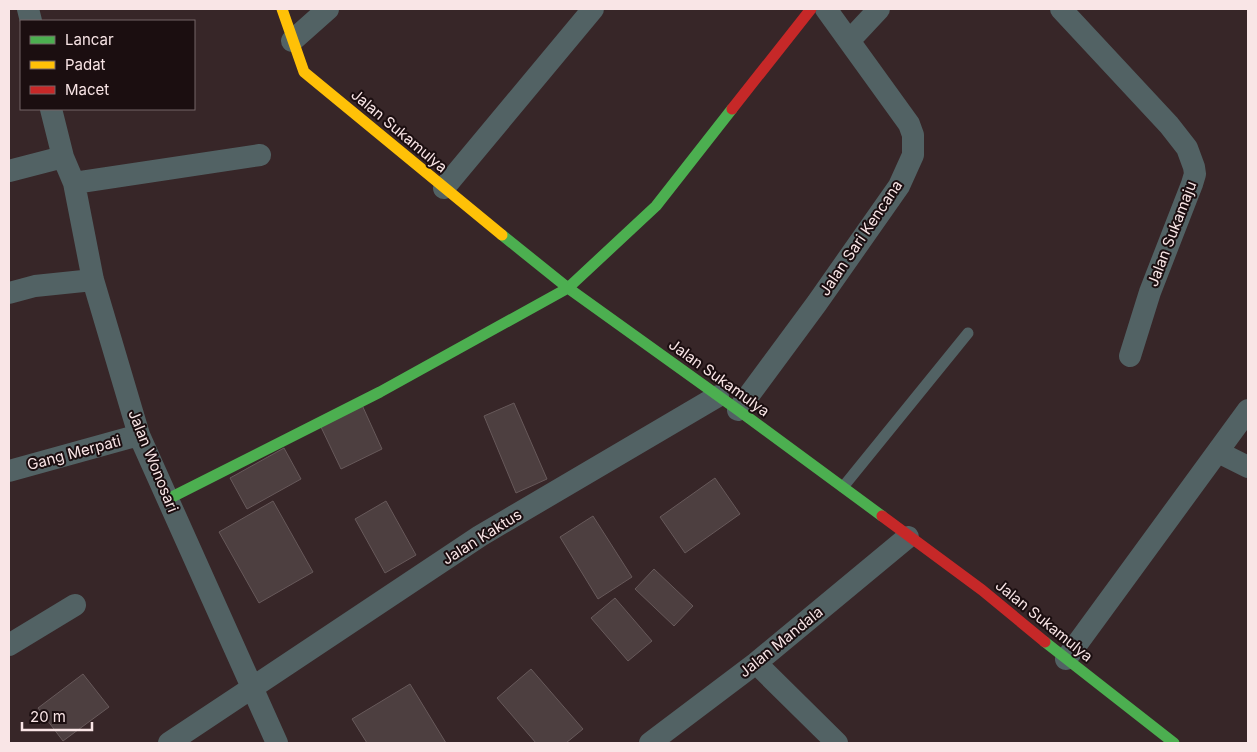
<svg xmlns="http://www.w3.org/2000/svg" width="1257" height="752" viewBox="0 0 1257 752" font-family="Inter,sans-serif">
	<style>
		.building { fill: #4d3f40; stroke: #67595a }
		.lines { fill: none; stroke-linecap: round; stroke-linejoin: round }
		.lane { stroke: #526264; stroke-width: 11 }
		.street { stroke: #526264; stroke-width: 22 }
		.fast { stroke: #4caf50; stroke-width: 11 }
		.slow { stroke: #ffc107; stroke-width: 11 }
		.jam { stroke: #c62828; stroke-width: 11 }
		.labels { text-anchor: middle; stroke-width: 4; stroke-linejoin: round; paint-order: stroke }
		.street-label { font-size: 15px; fill: #f9e5e6; stroke: #1b0e10 }
	</style>
	<rect width="100%" height="100%" fill="#372628"/>
	<path class="building" d="M 514,403 L 547,479 L 516,493 L 484,416 Z
		M 362,405 L 382,449 L 341,469 L 320,425 Z
		M 284,448 L 301,479 L 247,509 L 230,478 Z
		M 715,478 L 740,514 L 685,553 L 660,517 Z
		M 273,501 L 313,572 L 259,603 L 219,532 Z
		M 386,501 L 416,555 L 385,573 L 355,519 Z
		M 593,516 L 632,577 L 598,599 L 560,537 Z
		M 654,569 L 693,606 L 674,626 L 635,589 Z
		M 615,598 L 652,641 L 628,661 L 591,618 Z
		M 531,669 L 583,729 L 566,743 L 536,743 L 497,698 Z
		M 83,674 L 109,707 L 63,741 L 38,708 Z
		M 410,684 L 446,743 L 367,743 L 352,719 Z"/>
	<g class="lines">
		<path class="lane" d="M 843,487 L 968,333"/>
		<path class="street" d="M 28,9 L 31,21
			M 1061,9 L 1169,125 L 1187,148 L 1194,167 L 1195,174 L 1192,184 L 1150,292 L 1130,356
			M 850,40 L 879,9
			M 292,41 L 328,9
			M 51,109 L 63,157 L 74,183 L 93,280 L 139,435 L 277,743
			M 9,171 L 63,157
			M 74,183 L 260,155
			M 444,188 L 593,9
			M 9,293 L 35,286 L 93,280
			M 738,410 L 817,303 L 899,186 L 913,155 L 913,135 L 909,124 L 826,9
			M 1218,452 L 1248,467
			M 9,471 L 139,435
			M 9,645 L 75,605
			M 1066,659 L 1248,410
			M 756,663 L 837,743
			M 169,743 L 480,536 L 718,396
			M 650,743 L 756,663 L 908,537"/>
		<path class="fast" d="M 502,235 L 568,288 L 738,410 L 882,516
			M 168,499 L 380,392 L 568,288 L 656,206 L 732,109
			M 1045,642 L 1174,743"/>
		<path class="slow" d="M 282,9 L 304,72 L 502,235"/>
		<path class="jam" d="M 732,109 L 811,9
			M 882,516 L 982,590 L 1045,642"/>
	</g>
	<g class="labels">
		<g class="street-label">
			<text transform="translate(399 131) rotate(40)" y="5">Jalan Sukamulya</text>
			<text transform="translate(1172 234) rotate(-69)" y="5">Jalan Sukamaju</text>
			<text transform="translate(861 238) rotate(-56)" y="5">Jalan Sari Kencana</text>
			<text transform="translate(719 378) rotate(36)" y="5">Jalan Sukamulya</text>
			<text transform="translate(74 453) rotate(-15)" y="5">Gang Merpati</text>
			<text transform="translate(153 461) rotate(68)" y="5">Jalan Wonosari</text>
			<text transform="translate(482 537) rotate(-32)" y="5">Jalan Kaktus</text>
			<text transform="translate(1044 621) rotate(39)" y="5">Jalan Sukamulya</text>
			<text transform="translate(781 642) rotate(-39)" y="5">Jalan Mandala</text>
		</g>
	</g>
	<rect width="1257" height="752" fill="none" stroke="#f9e5e6" stroke-width="20"/>
	<rect x="20" y="20" width="175" height="90" fill="#1b0e10" stroke="#746466"/>
	<rect x="30" y="36" width="25" height="8" fill="#4caf50" stroke="#746466"/>
	<text x="65" y="45" font-size="15" fill="#f9e5e6">Lancar</text>
	<rect x="30" y="61" width="25" height="8" fill="#ffc107" stroke="#746466"/>
	<text x="65" y="70" font-size="15" fill="#f9e5e6">Padat</text>
	<rect x="30" y="86" width="25" height="8" fill="#c62828" stroke="#746466"/>
	<text x="65" y="95" font-size="15" fill="#f9e5e6">Macet</text>
	<path d="M22 722v8h70v-8" fill="none" stroke="#f9e5e6" stroke-width="2.5"/>
	<text x="30" y="722" font-size="15" fill="#f9e5e6" stroke="#1b0e10" stroke-width="4" paint-order="stroke">20 m</text>
</svg>
